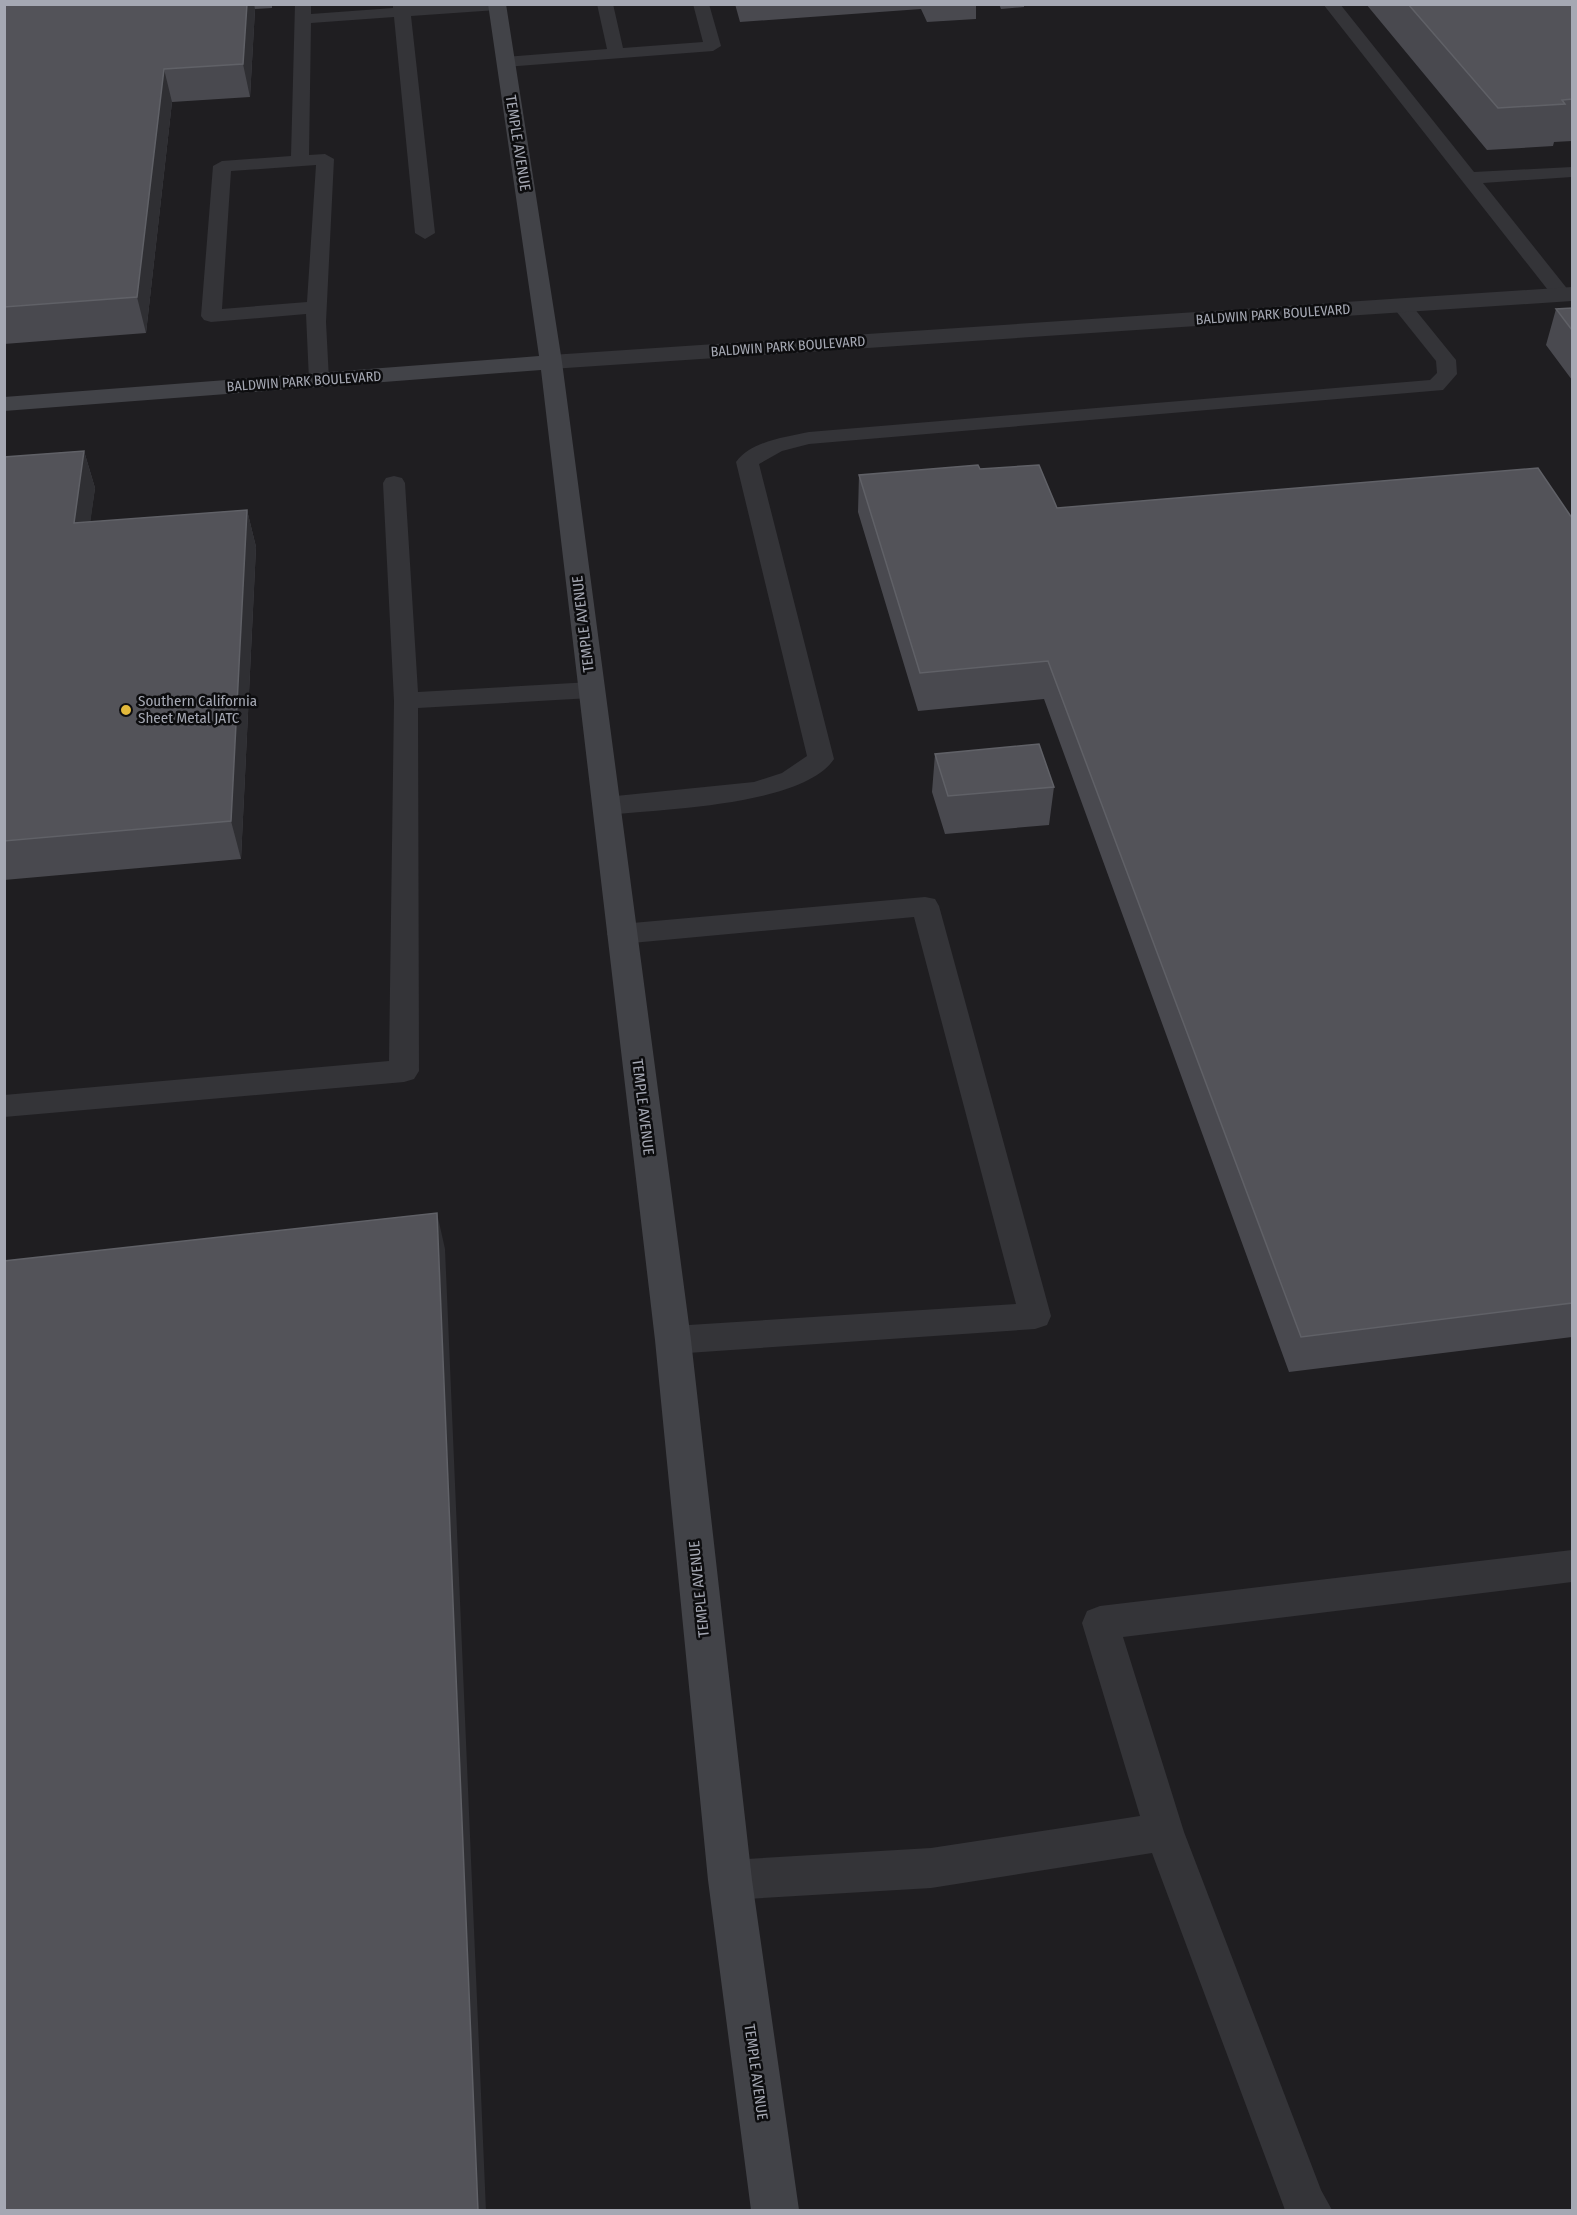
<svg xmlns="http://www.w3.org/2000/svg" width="1577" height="2215" viewBox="0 0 1577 2215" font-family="'Fira Sans Condensed',sans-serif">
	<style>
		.built { fill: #1f1e21 }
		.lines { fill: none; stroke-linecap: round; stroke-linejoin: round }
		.lane { fill: #343438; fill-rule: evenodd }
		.street { fill: #343438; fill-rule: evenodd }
		.secondary { fill: #424348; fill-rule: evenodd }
		.wall { fill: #49494f }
		.shaded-wall { fill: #2f2f33 }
		.building { fill: #535359; stroke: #606167; stroke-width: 1.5 }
		.poi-dot { fill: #e3b93b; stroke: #0d0d0f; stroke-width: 2 }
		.labels { text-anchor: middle; stroke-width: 5; stroke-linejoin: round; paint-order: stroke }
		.far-street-label { font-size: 14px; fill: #a5a8b3; stroke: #0d0d0f }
		.street-label { font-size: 15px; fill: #a5a8b3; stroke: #0d0d0f }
		.poi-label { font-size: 15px; fill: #a5a8b3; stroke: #0d0d0f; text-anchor: start }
	</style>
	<rect width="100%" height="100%" fill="#121214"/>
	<path class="built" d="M 5,5 L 1572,5 L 1572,2210 L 5,2210 Z"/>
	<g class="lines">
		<path class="lane" d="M 295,4 L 311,4 L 311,14 L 393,8 L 393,4 L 505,5 L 497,10 L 411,16 L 435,233 L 425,239 L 415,233 L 394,17 L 311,23 L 309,155 L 325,154 L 334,159 L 326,322 L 329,380 L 326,384 L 312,384 L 309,380 L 306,314 L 211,322 L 204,320 L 201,316 L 213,166 L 222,161 L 291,156 ZM 316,165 L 307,302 L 222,309 L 231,171 Z
			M 597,4 L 613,4 L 623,48 L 703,42 L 693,4 L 709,4 L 721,46 L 713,51 L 506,67 L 498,62 L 506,57 L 607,49 Z
			M 1323,4 L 1340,4 L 1474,172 L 1572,167 L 1572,177 L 1483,183 L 1569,291 L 1572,295 L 1569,299 L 1555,299 Z
			M 1402,300 L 1409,302 L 1456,360 L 1457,374 L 1443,390 L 809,444 L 782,451 L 759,464 L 834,759 C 803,806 660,809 606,815 L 597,812 L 593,806 L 597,800 L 606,797 L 754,782 L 782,773 L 807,756 L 736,462 C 751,441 786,437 809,432 L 1430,380 L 1437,373 L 1436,361 L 1392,306 L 1395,302 Z
			M 394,476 L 402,478 L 405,483 L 418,692 L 591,682 L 600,685 L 603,690 L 600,695 L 591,698 L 418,708 L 419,1071 L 414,1079 L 404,1082 L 4,1117 L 4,1095 L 389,1061 L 394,701 L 383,483 L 386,478 Z
			M 925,897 L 935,899 L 939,906 L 1051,1316 L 1047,1325 L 1035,1329 L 673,1354 L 661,1350 L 657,1340 L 661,1330 L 673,1326 L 1016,1304 L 914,917 L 621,944 L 611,941 L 607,934 L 611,927 L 621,924 Z
			M 1572,1550 L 1572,1582 L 1123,1637 L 1184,1832 L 1321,2190 L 1332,2210 L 1285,2210 L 1152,1853 L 931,1888 L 730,1900 L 716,1894 L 710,1880 L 716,1866 L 730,1860 L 931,1848 L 1140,1816 L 1082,1623 L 1087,1611 L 1100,1606 Z"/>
		<path class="street" d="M 1572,287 L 1572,301 L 551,369 L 543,367 L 540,362 L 543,357 L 551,355 Z"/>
		<path class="secondary" d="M 488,4 L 506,4 L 562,362 L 691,1340 L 752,1880 L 799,2210 L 751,2210 L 708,1880 L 655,1340 L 541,370 L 4,411 L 4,397 L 539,356 Z"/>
	</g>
	<path class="wall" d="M 4,4 L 272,4 L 272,8 L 255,9 L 250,97 L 172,102 L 146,333 L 4,344 Z
		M 735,4 L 991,4 L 976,5 L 976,19 L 927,22 L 921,9 L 740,22 Z
		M 999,4 L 1024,4 L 1024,7 L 1001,9 Z
		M 1366,4 L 1572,4 L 1572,141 L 1554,142 L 1553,146 L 1487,150 Z
		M 1572,308 L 1572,380 L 1546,345 L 1556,309 Z
		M 84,451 L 95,488 L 90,522 L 247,510 L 256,547 L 241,859 L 4,880 L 4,457 Z
		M 980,469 L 1057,508 L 1572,518 L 1572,1337 L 1289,1372 L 1044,699 L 918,711 L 858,512 L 859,475 Z
		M 935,754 L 1054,787 L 1049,825 L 945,834 L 932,792 Z"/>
	<path class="shaded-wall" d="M 247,4 L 254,4 L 255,9 L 250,97 L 243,64 Z
		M 164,69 L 172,102 L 146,333 L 137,297 Z
		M 84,451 L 95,488 L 85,561 L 74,523 Z
		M 247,510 L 256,547 L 241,859 L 231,821 Z
		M 437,1213 L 445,1249 L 486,2211 L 478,2211 Z"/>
	<path class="building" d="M 4,4 L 247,4 L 243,64 L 164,69 L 137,297 L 4,307 Z
		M 1408,4 L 1572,4 L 1572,99 L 1562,100 L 1565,104 L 1498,108 Z
		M 1572,308 L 1572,330 L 1556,309 Z
		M 84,451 L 74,523 L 247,510 L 231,821 L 4,841 L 4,457 Z
		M 978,465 L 980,469 L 1039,465 L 1057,508 L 1538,468 L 1572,518 L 1572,1303 L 1301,1337 L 1048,661 L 920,673 L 859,475 Z
		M 1039,744 L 1054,787 L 948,796 L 935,754 Z
		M 437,1213 L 478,2211 L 4,2211 L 4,1261 Z"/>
	<circle class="poi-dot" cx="126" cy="710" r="6"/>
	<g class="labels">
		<g class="far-street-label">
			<text transform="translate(1273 314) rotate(-4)" y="5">BALDWIN PARK BOULEVARD</text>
			<text transform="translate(788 346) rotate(-4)" y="5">BALDWIN PARK BOULEVARD</text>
			<text transform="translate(304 381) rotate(-4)" y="5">BALDWIN PARK BOULEVARD</text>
		</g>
		<g class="street-label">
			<text transform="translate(518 143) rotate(81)" y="5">TEMPLE AVENUE</text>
			<text transform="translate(583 624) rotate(-97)" y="5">TEMPLE AVENUE</text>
			<text transform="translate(643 1107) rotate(83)" y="5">TEMPLE AVENUE</text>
			<text transform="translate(699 1589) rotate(-96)" y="5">TEMPLE AVENUE</text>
			<text transform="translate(756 2072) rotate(82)" y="5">TEMPLE AVENUE</text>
		</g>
		<g class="poi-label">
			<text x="138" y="706">Southern California<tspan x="138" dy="17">Sheet Metal JATC</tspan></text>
		</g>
	</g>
	<rect width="1577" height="2215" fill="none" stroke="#a5a8b3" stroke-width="12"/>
</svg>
